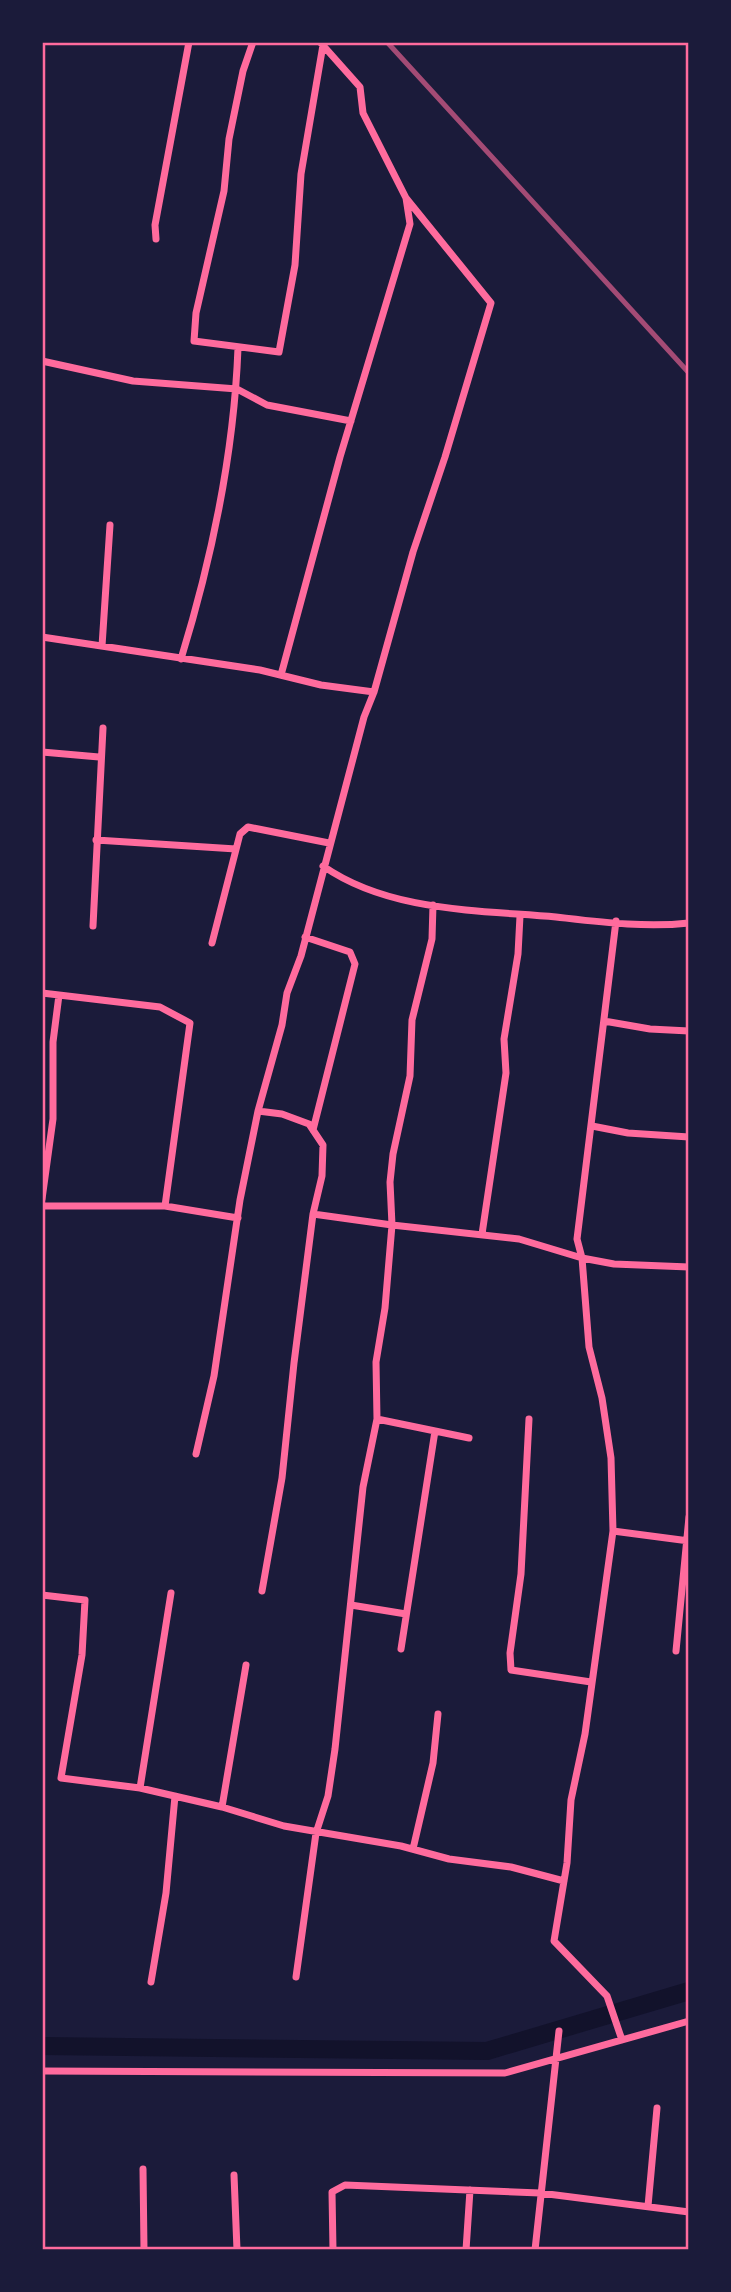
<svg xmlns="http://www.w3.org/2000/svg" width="731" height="2292" viewBox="0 0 731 2292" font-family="'Nunito Sans',sans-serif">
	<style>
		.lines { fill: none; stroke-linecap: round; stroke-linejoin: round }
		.canal { stroke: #12122b; stroke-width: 18 }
		.minor { stroke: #ff6b9d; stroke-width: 7 }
		.rail { stroke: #a44b75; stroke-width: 5 }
		.neatline { fill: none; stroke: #ff6b9d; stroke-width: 2.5 }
	</style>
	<rect width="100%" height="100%" fill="#1b1b3a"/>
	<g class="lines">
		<path class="canal" d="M 42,2046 L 487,2051 L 689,1991"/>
		<path class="minor" d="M 253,42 L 243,71 L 229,139 L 224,191 L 196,313 L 194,341 L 279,352 L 295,265 L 301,174 L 323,45
			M 156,239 L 155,225 L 189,42
			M 42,361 L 133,381 L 237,389 L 267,405 L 351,421
			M 42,637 L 260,670 L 321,685 L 374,692
			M 102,646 L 110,525
			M 181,659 C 212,558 234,454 238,348
			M 281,675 L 340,457 L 410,224 L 406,198
			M 42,752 L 99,757
			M 96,840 L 236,849
			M 323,866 C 389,912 478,910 556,917 C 600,922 645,928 689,923
			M 93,926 L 103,728
			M 305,937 L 350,952 L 355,964 L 313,1130
			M 212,943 L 240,834 L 248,827 L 329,843
			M 42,993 L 59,995 L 53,1042 L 53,1119 L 42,1199
			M 59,995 L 160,1007 L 190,1023 L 165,1206
			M 604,1021 L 650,1029 L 689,1031
			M 258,1111 L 282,1025 L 287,993 L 301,956 L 364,717 L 374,692 L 413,552 L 445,457 L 491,303 L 406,198 L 363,113 L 360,87 L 320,42
			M 592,1126 L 628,1133 L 689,1137
			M 42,1206 L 165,1206 L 238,1218
			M 313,1214 L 392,1225 L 390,1182 L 393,1154 L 410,1076 L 412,1020 L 432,939 L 433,905
			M 482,1234 L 506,1073 L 504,1039 L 518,954 L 520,916
			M 582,1258 L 577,1239 L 616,921
			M 377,1419 L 469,1438
			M 529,1419 L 521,1574 L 510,1653 L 511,1670 L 591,1682
			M 196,1454 L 214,1376 L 240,1200 L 258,1111 L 282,1114 L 309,1124 L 323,1145 L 322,1176 L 313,1214 L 294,1363 L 282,1478 L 262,1591
			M 613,1531 L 689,1541
			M 42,1595 L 85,1600 L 82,1655 L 61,1778 L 140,1788 L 222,1807 L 284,1826 L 401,1846 L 449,1859 L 511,1867 L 564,1881
			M 351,1605 L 406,1614
			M 401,1649 L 435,1431
			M 676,1651 L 689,1517
			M 140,1788 L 171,1593
			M 222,1807 L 246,1665
			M 413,1849 L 433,1763 L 438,1714
			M 296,1977 L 316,1833 L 328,1796 L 335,1749 L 363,1487 L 377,1419 L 376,1362 L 385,1308 L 392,1225 L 519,1239 L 582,1258
			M 151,1982 L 166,1893 L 175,1796
			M 622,2040 L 607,1996 L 554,1941 L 567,1863 L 571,1800 L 585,1734 L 613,1531 L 611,1458 L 602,1398 L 589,1347 L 582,1258 L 614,1264 L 689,1267
			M 42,2071 L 505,2073 L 689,2021
			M 143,2169 L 144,2250
			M 234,2175 L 237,2250
			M 648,2206 L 657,2108
			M 333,2250 L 332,2192 L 345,2185 L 540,2193 L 689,2212
			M 466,2250 L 470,2190
			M 535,2250 L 559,2031"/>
		<path class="rail" d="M 387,42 L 689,373"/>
	</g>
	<rect width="731" height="2292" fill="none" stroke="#1b1b3a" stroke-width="88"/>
	<rect x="44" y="44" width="643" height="2204" class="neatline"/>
</svg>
